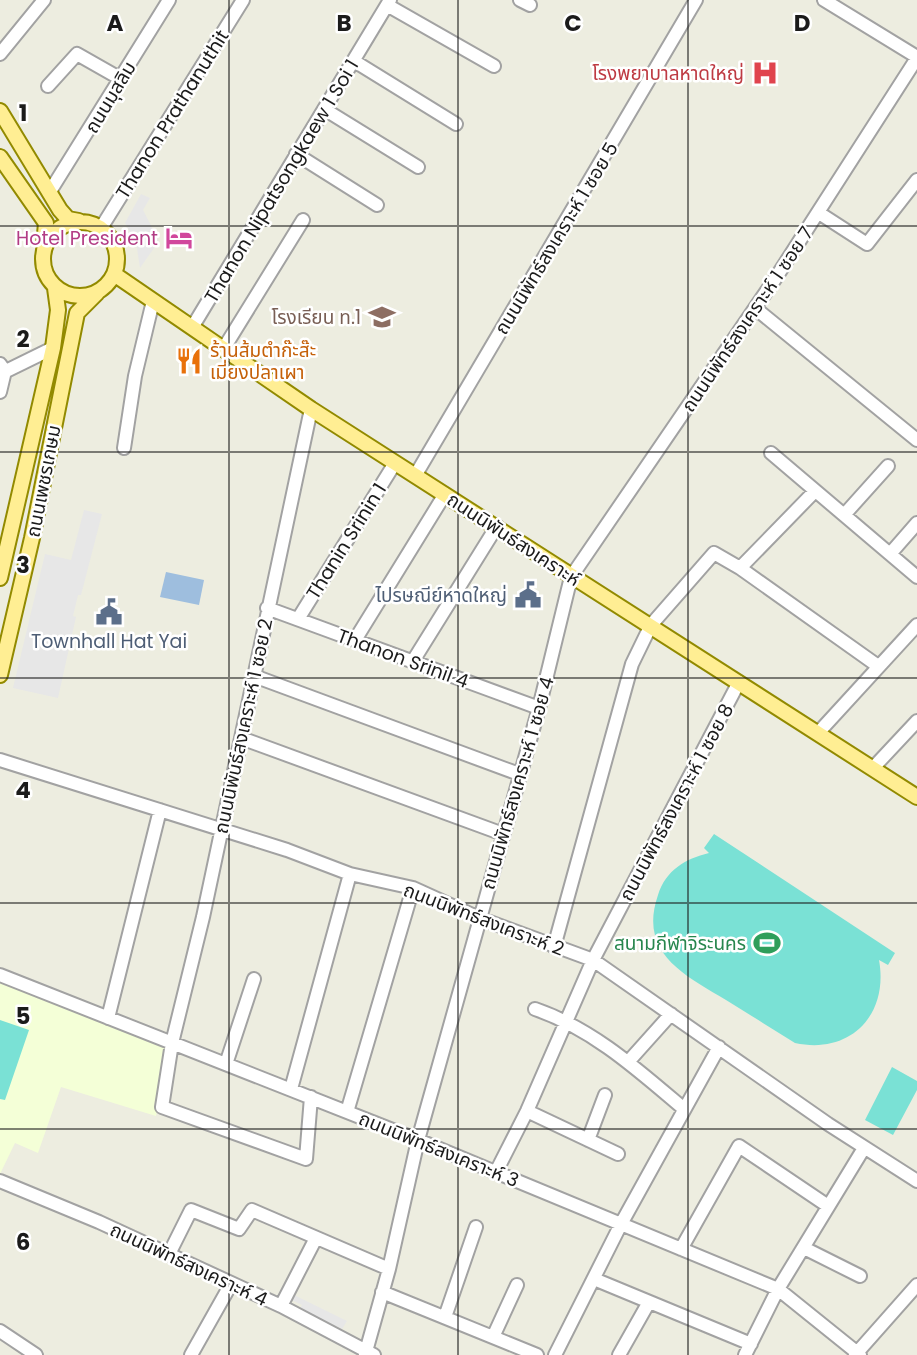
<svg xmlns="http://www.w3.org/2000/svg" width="917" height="1355" viewBox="0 0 917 1355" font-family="Poppins,'Noto Sans Thai',sans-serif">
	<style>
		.education { fill: #f4ffd7 }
		.pitch { fill: #7ae1d5 }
		.parking { fill: #e7e7e7 }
		.water { fill: #9ebede }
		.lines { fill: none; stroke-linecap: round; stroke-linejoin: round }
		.minor-casing { stroke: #a2a2a2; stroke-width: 16 }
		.major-casing { stroke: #928a00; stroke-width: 18 }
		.minor { stroke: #fff; stroke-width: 12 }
		.major { stroke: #ffee93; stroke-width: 14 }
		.grid { fill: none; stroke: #1b1b1b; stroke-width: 2; stroke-opacity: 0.55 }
		.labels { text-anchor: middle; stroke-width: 5; stroke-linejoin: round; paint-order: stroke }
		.health-label { font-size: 19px; fill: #be3a42; stroke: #fff; text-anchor: end }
		.street-label { font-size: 19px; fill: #1b1b1b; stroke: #fff }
		.hotel-label { font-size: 19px; fill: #b23c85; stroke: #fff; text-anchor: end }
		.education-label { font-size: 19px; fill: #785e54; stroke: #fff; text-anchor: end }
		.food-label { font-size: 19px; fill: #c56008; stroke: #fff; text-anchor: start }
		.service-label { font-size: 19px; fill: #4e5e75; stroke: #fff; text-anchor: end }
		.leisure-label { font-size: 19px; fill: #27864d; stroke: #fff; text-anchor: end }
		.grid-label { font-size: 23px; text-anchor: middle; font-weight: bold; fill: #1b1b1b; stroke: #fff; stroke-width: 5; stroke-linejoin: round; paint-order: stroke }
	</style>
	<rect width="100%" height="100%" fill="#edede0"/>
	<path class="education" d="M 0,976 L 170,1042 L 156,1116 L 61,1087 L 38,1153 L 15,1143 L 0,1174 Z"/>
	<path class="pitch" d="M 714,834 L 895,953 L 888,965 L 879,960 C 889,1015 850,1055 795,1043 C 772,1029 749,1014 726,1000 C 684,975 638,953 658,895 C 666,870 685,859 709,853 L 704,848 Z
		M 0,1020 L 29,1030 L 5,1100 L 0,1099 Z
		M 892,1067 L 917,1081 L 917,1090 L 893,1135 L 865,1120 Z"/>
	<path class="parking" d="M 141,194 L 150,198 L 143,210 L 159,241 L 140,268 L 136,242 L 125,223 Z
		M 84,510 L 102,514 L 81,595 L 78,595 L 73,616 L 76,617 L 58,698 L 13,688 L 45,554 L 71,560 Z
		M 294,1295 L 347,1321 L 342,1329 L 300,1309 L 302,1305 L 292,1300 Z"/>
	<path class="water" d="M 166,572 L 204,580 L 199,605 L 160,597 Z"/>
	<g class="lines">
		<g class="minor-casing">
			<path id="minor" d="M 520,0 L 530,5
				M 824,0 L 917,57
				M 387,5 L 494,66
				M 0,54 L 44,0
				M 354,61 L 456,124
				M 48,86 L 77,54 L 121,79
				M 324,109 L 418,167
				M 296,154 L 377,205
				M 49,193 L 169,0
				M 819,213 L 867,244 L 917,180
				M 101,228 L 243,0
				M 755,308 L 917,440
				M 193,326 L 390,0
				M 224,348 L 303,220
				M 0,364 L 5,371 L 0,392
				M 0,374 L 53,348
				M 124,448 L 135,376 L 153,301
				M 771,453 L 917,577
				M 415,476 L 696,0
				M 815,491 L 740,568 L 878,666
				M 844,515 L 888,466
				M 890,554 L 917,523
				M 267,608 L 539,708
				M 298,619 L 395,463
				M 355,640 L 445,494
				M 413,661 L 497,526
				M 254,676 L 519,774
				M 818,733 L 917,625
				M 241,738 L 503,834
				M 0,760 L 287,850 L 350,874 L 413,888 L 479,918 L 593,960 L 828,1124 L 917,1181
				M 873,768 L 917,721
				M 554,947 L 632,664 L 651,625 L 714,553 L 740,568
				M 0,975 L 418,1140 L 778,1289 L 860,1355
				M 535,1009 C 593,1029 638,1070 684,1109
				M 108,1018 L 160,810
				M 628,1062 L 671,1014
				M 226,1064 L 254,979
				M 291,1089 L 350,874
				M 311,1097 L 306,1159 L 162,1107 L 172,1043 L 203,917 L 311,409
				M 527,1111 L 618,1154
				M 347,1112 L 413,888
				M 588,1140 L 605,1095
				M 496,1172 L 527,1111 L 593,960 L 739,682
				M 0,1181 L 99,1222 L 281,1306 L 374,1355
				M 804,1248 L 860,1276
				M 681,1249 L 739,1146 L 828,1206
				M 169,1254 L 191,1210 L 239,1229 L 252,1210 L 389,1269
				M 594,1279 L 751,1344
				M 382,1292 L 537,1355
				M 281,1306 L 316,1238
				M 445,1317 L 476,1227
				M 0,1331 L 36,1355
				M 493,1337 L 517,1285
				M 191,1355 L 231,1284
				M 365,1355 L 389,1269 L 418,1140 L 539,708 L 571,577 L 777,276 L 917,58
				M 555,1355 L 621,1224 L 719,1047
				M 619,1355 L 649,1302
				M 745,1355 L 778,1289 L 864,1148
				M 855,1355 L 917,1285"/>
		</g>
		<g class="major-casing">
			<path id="major" d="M 0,111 L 60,210 L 68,219 L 79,221
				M 0,157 L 46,223 L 44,245
				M43 259a37 37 0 1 1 74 0a37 37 0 1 1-74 0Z
				M 114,274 L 311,409 L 917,797
				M 0,578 L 53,348 L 58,310 L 55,288
				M 0,675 L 32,538 L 77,313 L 97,293"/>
		</g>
		<use href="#minor" class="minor"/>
		<use href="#major" class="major"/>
	</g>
	<path class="grid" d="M 229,0 L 229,1355M 458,0 L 458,1355M 688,0 L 688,1355M 0,226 L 917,226M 0,452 L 917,452M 0,678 L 917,678M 0,903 L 917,903M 0,1129 L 917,1129"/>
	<defs>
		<g id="hospital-bare" transform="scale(2.1)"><path d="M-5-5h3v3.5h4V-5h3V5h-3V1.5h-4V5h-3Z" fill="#e0444e" stroke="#fff" stroke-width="2.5" paint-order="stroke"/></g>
		<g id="hotel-bare" transform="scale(2.1)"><path d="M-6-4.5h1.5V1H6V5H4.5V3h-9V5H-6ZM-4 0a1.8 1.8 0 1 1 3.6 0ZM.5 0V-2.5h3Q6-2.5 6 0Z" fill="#d1479c" stroke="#fff" stroke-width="2.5" paint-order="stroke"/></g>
		<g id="school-bare" transform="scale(2.1)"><path d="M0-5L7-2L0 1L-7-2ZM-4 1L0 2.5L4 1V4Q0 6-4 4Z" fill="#8d6e63" stroke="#fff" stroke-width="2.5" paint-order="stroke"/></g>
		<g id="restaurant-bare" transform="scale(2.1)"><path d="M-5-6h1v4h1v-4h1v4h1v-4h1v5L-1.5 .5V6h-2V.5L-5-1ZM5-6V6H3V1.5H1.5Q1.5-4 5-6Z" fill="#e8710a" stroke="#fff" stroke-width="2.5" paint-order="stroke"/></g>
		<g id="civic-bare" transform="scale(2.1)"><path d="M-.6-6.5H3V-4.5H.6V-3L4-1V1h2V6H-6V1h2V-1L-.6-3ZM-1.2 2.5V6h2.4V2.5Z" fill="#5c6f8a" stroke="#fff" stroke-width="2.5" paint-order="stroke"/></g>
		<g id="stadium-bare" transform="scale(2.1)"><path d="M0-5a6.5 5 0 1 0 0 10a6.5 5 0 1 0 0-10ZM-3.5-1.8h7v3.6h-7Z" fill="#2e9e5b" stroke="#fff" stroke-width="2.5" paint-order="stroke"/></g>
	</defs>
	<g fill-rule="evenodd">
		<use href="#hospital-bare" x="765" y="73"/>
		<use href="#hotel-bare" x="179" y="238"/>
		<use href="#school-bare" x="382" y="317"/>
		<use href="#restaurant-bare" x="189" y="361"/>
		<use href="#civic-bare" x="528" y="595"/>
		<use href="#civic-bare" x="109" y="612"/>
		<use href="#stadium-bare" x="767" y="943"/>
	</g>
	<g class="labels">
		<g class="health-label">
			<text x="744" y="80">โรงพยาบาลหาดใหญ่</text>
		</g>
		<g class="street-label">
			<text transform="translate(110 97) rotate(-59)" y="7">ถนนมุสลิม</text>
			<text transform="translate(172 114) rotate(-58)" y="7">Thanon Prathanuthit</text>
			<text transform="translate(281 181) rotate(-59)" y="7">Thanon Nipatsongkaew 1 Soi 1</text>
			<text transform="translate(556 238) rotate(-59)" y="7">ถนนนิพัทธ์สงเคราะห์ 1 ซอย 5</text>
			<text transform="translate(747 319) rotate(-56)" y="7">ถนนนิพัทธ์สงเคราะห์ 1 ซอย 7</text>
			<text transform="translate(43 481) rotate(-79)" y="7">ถนนเพชรเกษม</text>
			<text transform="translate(514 539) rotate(33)" y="7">ถนนนิพันธ์สงเคราะห์</text>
			<text transform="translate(346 541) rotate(-58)" y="7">Thanin Srinin 1</text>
			<text transform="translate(403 658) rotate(20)" y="7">Thanon Srinil 4</text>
			<text transform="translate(243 726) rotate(-78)" y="7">ถนนนิพันธ์สงเคราะห์ 1 ซอย 2</text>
			<text transform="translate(517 783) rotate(-74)" y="7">ถนนนิพัทธ์สงเคราะห์ 1 ซอย 4</text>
			<text transform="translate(676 802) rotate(-62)" y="7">ถนนนิพัทธ์สงเคราะห์ 1 ซอย 8</text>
			<text transform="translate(484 919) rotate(21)" y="7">ถนนนิพัทธ์สงเคราะห์ 2</text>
			<text transform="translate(439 1149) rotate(22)" y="7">ถนนนิพัทธ์สงเคราะห์ 3</text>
			<text transform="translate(189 1264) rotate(25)" y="7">ถนนนิพัทธ์สงเคราะห์ 4</text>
		</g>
		<g class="hotel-label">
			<text x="158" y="245">Hotel President</text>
		</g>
		<g class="education-label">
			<text x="361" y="324">โรงเรียน ท.1</text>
		</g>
		<g class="food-label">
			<text x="210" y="357">ร้านส้มตำก๊ะส๊ะ<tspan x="210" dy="22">เมี่ยงปลาเผา</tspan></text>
		</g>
		<g class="service-label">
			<text x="507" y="602">ไปรษณีย์หาดใหญ่</text>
			<text x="109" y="648" text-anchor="middle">Townhall Hat Yai</text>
		</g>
		<g class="leisure-label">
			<text x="746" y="950">สนามกีฬาจิระนคร</text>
		</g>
	</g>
	<g class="grid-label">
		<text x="115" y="31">A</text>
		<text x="344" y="31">B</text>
		<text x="573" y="31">C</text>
		<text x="802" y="31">D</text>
		<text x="23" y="121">1</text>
		<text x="23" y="347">2</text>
		<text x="23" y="573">3</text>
		<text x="23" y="798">4</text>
		<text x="23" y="1024">5</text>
		<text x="23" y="1250">6</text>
	</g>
</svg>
